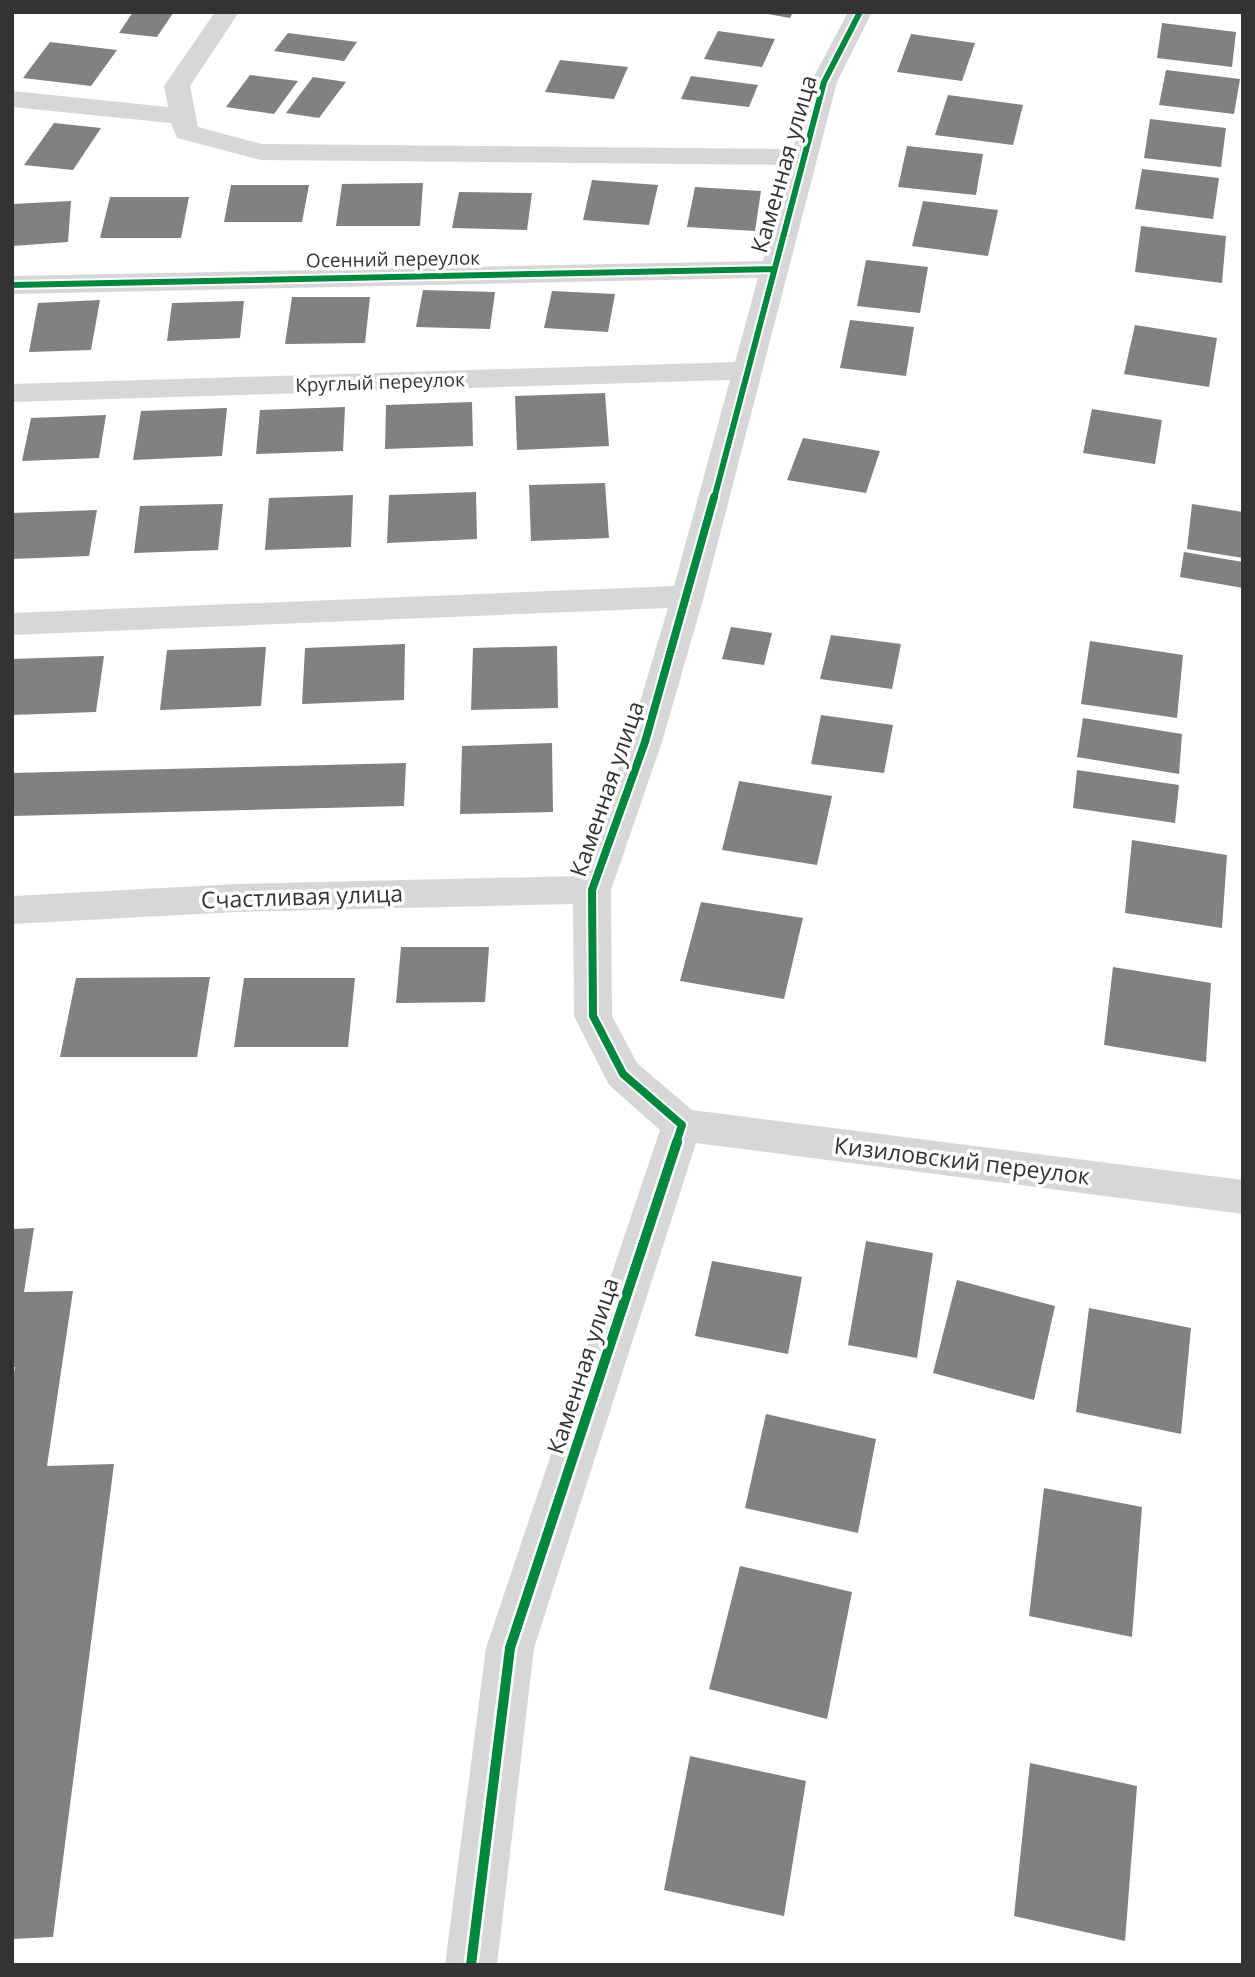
<svg xmlns="http://www.w3.org/2000/svg" width="1255" height="1977" viewBox="0 0 1255 1977" font-family="'Open Sans',sans-serif">
	<style>
		.building { fill: #818181 }
		.lines { fill: none; stroke-linecap: round; stroke-linejoin: round }
		.minor { fill: #d7d7d7; fill-rule: evenodd }
		.cycleway-far2-casing { stroke: #fff; stroke-width: 10 }
		.cycleway-far1-casing { stroke: #fff; stroke-width: 12 }
		.cycleway-casing { stroke: #fff; stroke-width: 15 }
		.cycleway-far2 { stroke: #00873e; stroke-width: 6 }
		.cycleway-far1 { stroke: #00873e; stroke-width: 8 }
		.cycleway { stroke: #00873e; stroke-width: 10 }
		.labels { text-anchor: middle; stroke-width: 7; stroke-linejoin: round; paint-order: stroke }
		.far-street-label { font-size: 19px; fill: #333; stroke: #fff }
		.street-label { font-size: 23px; fill: #333; stroke: #fff }
	</style>
	<rect width="100%" height="100%" fill="#fff"/>
	<path class="building" d="M 133,12 L 166,12 L 173,13 L 157,37 L 119,33 Z
		M 757,12 L 793,12 L 790,18 Z
		M 1162,23 L 1236,32 L 1232,67 L 1157,58 Z
		M 718,31 L 775,39 L 762,67 L 704,59 Z
		M 288,33 L 357,42 L 344,61 L 274,51 Z
		M 911,34 L 975,43 L 962,81 L 897,72 Z
		M 50,42 L 117,50 L 91,86 L 23,78 Z
		M 560,60 L 628,67 L 614,99 L 545,92 Z
		M 1166,70 L 1240,79 L 1234,114 L 1159,105 Z
		M 250,75 L 298,81 L 274,114 L 226,107 Z
		M 691,76 L 758,85 L 749,107 L 681,99 Z
		M 313,77 L 346,82 L 319,118 L 286,113 Z
		M 948,95 L 1023,105 L 1013,145 L 935,135 Z
		M 1150,119 L 1226,128 L 1221,167 L 1144,158 Z
		M 54,123 L 101,128 L 73,170 L 24,165 Z
		M 907,146 L 983,154 L 976,195 L 898,187 Z
		M 1142,169 L 1219,178 L 1213,219 L 1135,209 Z
		M 592,180 L 658,185 L 649,225 L 583,220 Z
		M 423,183 L 420,226 L 336,226 L 342,184 Z
		M 231,185 L 309,185 L 302,222 L 224,222 Z
		M 695,187 L 761,191 L 755,231 L 687,227 Z
		M 459,192 L 532,193 L 527,230 L 452,228 Z
		M 110,197 L 189,197 L 181,238 L 100,238 Z
		M 71,201 L 68,242 L 12,246 L 12,204 Z
		M 923,201 L 998,210 L 988,256 L 912,246 Z
		M 1141,226 L 1226,236 L 1222,283 L 1135,272 Z
		M 866,260 L 928,267 L 920,313 L 857,306 Z
		M 423,290 L 495,292 L 490,329 L 416,327 Z
		M 552,291 L 615,294 L 608,332 L 544,328 Z
		M 292,297 L 370,297 L 365,343 L 285,344 Z
		M 100,300 L 91,350 L 29,352 L 38,303 Z
		M 244,301 L 240,338 L 167,341 L 172,303 Z
		M 850,320 L 914,327 L 906,376 L 840,368 Z
		M 1135,325 L 1217,338 L 1209,387 L 1124,374 Z
		M 605,393 L 609,446 L 517,450 L 515,396 Z
		M 472,402 L 473,446 L 385,449 L 386,405 Z
		M 345,407 L 343,451 L 256,454 L 260,410 Z
		M 227,408 L 222,456 L 133,460 L 141,411 Z
		M 1092,409 L 1162,420 L 1155,464 L 1083,453 Z
		M 106,415 L 99,458 L 22,461 L 31,418 Z
		M 803,438 L 880,451 L 866,493 L 787,480 Z
		M 605,483 L 609,538 L 531,541 L 529,485 Z
		M 476,492 L 477,539 L 387,543 L 389,495 Z
		M 353,495 L 351,547 L 265,550 L 269,498 Z
		M 223,504 L 218,550 L 134,553 L 140,506 Z
		M 1192,504 L 1243,512 L 1243,558 L 1187,549 Z
		M 97,510 L 89,556 L 12,559 L 12,513 Z
		M 1184,552 L 1243,562 L 1243,588 L 1180,577 Z
		M 731,627 L 772,633 L 764,665 L 722,659 Z
		M 831,635 L 901,644 L 892,689 L 820,679 Z
		M 1090,641 L 1183,655 L 1177,718 L 1081,704 Z
		M 405,644 L 404,700 L 302,704 L 305,648 Z
		M 557,646 L 558,708 L 471,710 L 473,648 Z
		M 266,647 L 261,706 L 160,710 L 167,650 Z
		M 104,656 L 96,712 L 12,715 L 12,659 Z
		M 821,715 L 893,725 L 884,773 L 811,764 Z
		M 1083,718 L 1182,734 L 1179,774 L 1077,757 Z
		M 552,743 L 553,812 L 460,814 L 462,746 Z
		M 406,763 L 404,806 L 12,816 L 12,773 Z
		M 1077,770 L 1179,785 L 1175,823 L 1073,808 Z
		M 739,781 L 832,796 L 817,865 L 722,850 Z
		M 1132,840 L 1227,855 L 1222,928 L 1125,913 Z
		M 701,902 L 803,918 L 784,999 L 680,981 Z
		M 401,947 L 489,947 L 485,1002 L 396,1003 Z
		M 1113,967 L 1211,983 L 1206,1062 L 1104,1045 Z
		M 210,977 L 197,1057 L 60,1057 L 76,978 Z
		M 244,978 L 355,978 L 348,1047 L 234,1047 Z
		M 34,1228 L 24,1292 L 73,1291 L 47,1466 L 114,1464 L 53,1937 L 12,1939 L 12,1382 L 15,1367 L 12,1367 L 12,1229 Z
		M 866,1241 L 933,1253 L 917,1358 L 848,1345 Z
		M 712,1261 L 802,1277 L 788,1354 L 695,1336 Z
		M 957,1280 L 1055,1306 L 1034,1400 L 933,1373 Z
		M 1089,1308 L 1191,1328 L 1181,1434 L 1076,1412 Z
		M 766,1414 L 876,1439 L 858,1533 L 745,1508 Z
		M 1044,1488 L 1142,1507 L 1132,1637 L 1029,1616 Z
		M 740,1566 L 852,1592 L 827,1719 L 709,1689 Z
		M 690,1756 L 806,1781 L 784,1916 L 664,1890 Z
		M 1030,1763 L 1137,1786 L 1125,1941 L 1014,1916 Z"/>
	<g class="lines">
		<path class="minor" d="M 215,12 L 239,12 L 190,86 L 198,127 L 262,144 L 793,149 L 811,82 L 848,12 L 872,12 L 837,82 L 704,596 L 662,742 L 611,890 L 612,1016 L 637,1063 L 692,1110 L 1243,1180 L 1243,1214 L 696,1143 L 534,1648 L 497,1965 L 445,1965 L 486,1648 L 660,1130 L 609,1085 L 574,1016 L 573,904 L 237,912 L 12,924 L 12,896 L 237,884 L 578,876 L 628,742 L 668,608 L 12,635 L 12,613 L 674,586 L 730,380 L 12,402 L 12,384 L 735,362 L 758,278 L 12,294 L 12,276 L 763,261 L 789,165 L 261,160 L 177,138 L 171,123 L 12,107 L 12,91 L 168,107 L 164,86 Z"/>
		<g class="cycleway-far2-casing">
			<path id="cycleway-far2" d="M 12,285 L 774,269
				M 714,499 L 824,82 L 860,12"/>
		</g>
		<g class="cycleway-far1-casing">
			<path id="cycleway-far1" d="M 676,1143 L 682,1125 L 623,1074 L 593,1016 L 592,890 L 645,742 L 714,497"/>
		</g>
		<g class="cycleway-casing">
			<path id="cycleway" d="M 471,1965 L 510,1648 L 677,1142"/>
		</g>
		<use href="#cycleway-far2" class="cycleway-far2"/>
		<use href="#cycleway-far1" class="cycleway-far1"/>
		<use href="#cycleway" class="cycleway"/>
	</g>
	<g class="labels">
		<g class="far-street-label">
			<text transform="translate(393 259) rotate(-1)" y="7">Осенний переулок</text>
			<text transform="translate(380 382) rotate(-2)" y="7">Круглый переулок</text>
		</g>
		<g class="street-label">
			<text transform="translate(784 164) rotate(-74)" y="8">Каменная улица</text>
			<text transform="translate(607 789) rotate(-71)" y="8">Каменная улица</text>
			<text transform="translate(302 897) rotate(-2)" y="8">Счастливая улица</text>
			<text transform="translate(962 1161) rotate(7)" y="8">Кизиловский переулок</text>
			<text transform="translate(583 1366) rotate(-72)" y="8">Каменная улица</text>
		</g>
	</g>
	<rect width="1255" height="1977" fill="none" stroke="#333333" stroke-width="28"/>
</svg>
